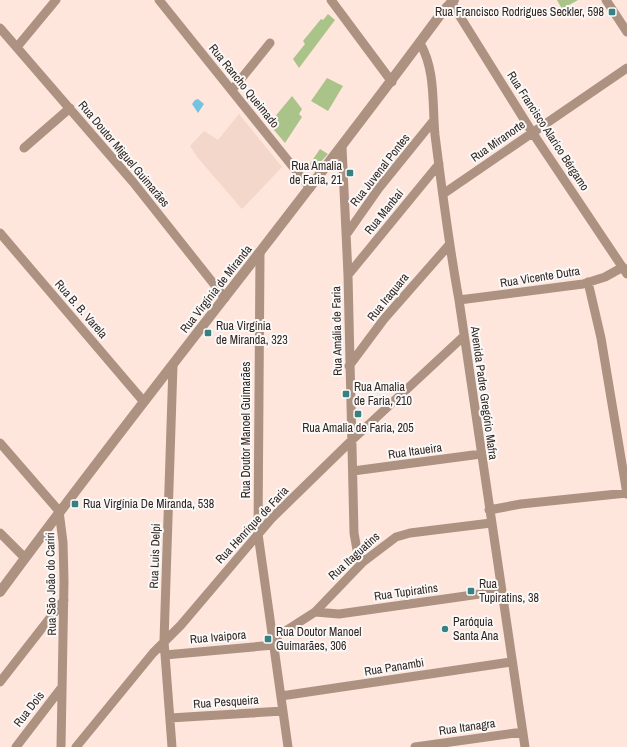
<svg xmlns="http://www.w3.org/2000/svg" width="627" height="747" viewBox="0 0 627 747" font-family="'Archivo Narrow',sans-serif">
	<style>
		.built { fill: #f2d7ca }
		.green { fill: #aac389 }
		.water { fill: #76c2e1 }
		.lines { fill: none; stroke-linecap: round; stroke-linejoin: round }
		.minor { stroke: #ad9282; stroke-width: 9 }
		.tertiary { stroke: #ad9282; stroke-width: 10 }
		.poi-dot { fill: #388183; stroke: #f9f9f9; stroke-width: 1.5 }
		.labels { text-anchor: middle; stroke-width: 4; stroke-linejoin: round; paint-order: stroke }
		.poi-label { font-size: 12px; fill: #33251f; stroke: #f9f9f9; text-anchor: start }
		.street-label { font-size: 12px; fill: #33251f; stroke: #f9f9f9 }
	</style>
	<rect width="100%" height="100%" fill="#fee6dc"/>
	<path class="built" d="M 239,114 L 282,167 L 242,209 L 198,158 L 190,146 L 204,131 L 218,140 Z"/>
	<path class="green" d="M 557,0 L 578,0 L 562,9 Z
		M 328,14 L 335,20 L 299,68 L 293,59 L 305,44 L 303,41 L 321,19 L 323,20 Z
		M 327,78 L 343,86 L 328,111 L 311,101 Z
		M 292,96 L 302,109 L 299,114 L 302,117 L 285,143 L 269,124 Z
		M 320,149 L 328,154 L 317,166 L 309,171 L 307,168 Z"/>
	<path class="water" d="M 198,99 L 204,104 L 198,113 L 192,104 L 195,100 Z"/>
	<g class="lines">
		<path class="minor" d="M 159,0 L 310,188
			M 331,0 L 392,82
			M 606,0 L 627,32
			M 451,2 L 532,132 L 627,274
			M 0,28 L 133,182 L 225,298
			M 420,43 C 436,71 432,104 435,135 C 442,190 449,246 459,300 L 525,747
			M 17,47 L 56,0
			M 232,90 L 270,43
			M 342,147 L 348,275 L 354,533 L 357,550 L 363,562
			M 24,148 L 70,108
			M 443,194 L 627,68
			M 0,233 L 144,402
			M 346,235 L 379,188 L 434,120
			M 260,254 L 258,534 L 288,747
			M 348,275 L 439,164
			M 588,282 L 601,338 L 627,494
			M 459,300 L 583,284 L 605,277 L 623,267
			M 349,366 L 384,319 L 449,245
			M 0,443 L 59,511 L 63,542 L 64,581 L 61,747
			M 353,471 L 481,454
			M 489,510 L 521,504 L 627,493
			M 0,533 L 25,558
			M 315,612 L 339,614 L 501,591
			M 273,639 L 315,612 L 363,562 L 396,537 L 410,533 L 491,523
			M 165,655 L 274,645
			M 0,682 L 64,600
			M 281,696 L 511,662
			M 170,718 L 283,711
			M 16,747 L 62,687
			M 76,747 L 153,653 L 181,625 L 271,519 L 351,441 L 464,336
			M 172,747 L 164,641 L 173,365
			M 415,747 L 522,732"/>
		<path class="tertiary" d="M 0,592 C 144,396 299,207 443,11 L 454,0"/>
	</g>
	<g class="poi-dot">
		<rect x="608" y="8" width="8" height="8" rx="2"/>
		<rect x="346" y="169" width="8" height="8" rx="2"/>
		<rect x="204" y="329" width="8" height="8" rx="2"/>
		<rect x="342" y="390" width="8" height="8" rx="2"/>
		<rect x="354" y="410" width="8" height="8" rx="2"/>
		<rect x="71" y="500" width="8" height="8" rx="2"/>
		<rect x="467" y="587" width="8" height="8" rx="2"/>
		<circle cx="445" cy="629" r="4"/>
		<rect x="264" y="635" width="8" height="8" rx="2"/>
	</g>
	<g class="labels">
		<g class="poi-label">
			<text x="604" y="16" text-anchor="end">Rua Francisco Rodrigues Seckler, 598</text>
			<text x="342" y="170" text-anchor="end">Rua Amalia<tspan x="342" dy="14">de Faria, 21</tspan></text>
			<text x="216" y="330">Rua Virgínia<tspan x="216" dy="14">de Miranda, 323</tspan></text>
			<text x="354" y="391">Rua Amalia<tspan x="354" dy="14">de Faria, 210</tspan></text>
			<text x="358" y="432" text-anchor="middle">Rua Amalia de Faria, 205</text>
			<text x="83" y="508">Rua Virgínia De Miranda, 538</text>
			<text x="479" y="588">Rua<tspan x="479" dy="14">Tupiratins, 38</tspan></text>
			<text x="453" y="626">Paróquia<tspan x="453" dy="14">Santa Ana</tspan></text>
			<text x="276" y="636">Rua Doutor Manoel<tspan x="276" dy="14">Guimarães, 306</tspan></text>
		</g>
		<g class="street-label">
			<text transform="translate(244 86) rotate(51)" y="4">Rua Rancho Queimado</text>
			<text transform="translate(548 131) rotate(57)" y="4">Rua Francisco Alarico Bérgamo</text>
			<text transform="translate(498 141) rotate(-35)" y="4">Rua Miranorte</text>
			<text transform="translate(124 154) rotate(50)" y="4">Rua Doutor Miguel Guimarães</text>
			<text transform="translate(380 170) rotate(-52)" y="4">Rua Juvenal Pontes</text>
			<text transform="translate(384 212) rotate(-51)" y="4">Rua Manbaí</text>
			<text transform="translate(540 277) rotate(-9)" y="4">Rua Vicente Dutra</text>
			<text transform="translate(216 289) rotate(-52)" y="4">Rua Virgínia de Miranda</text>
			<text transform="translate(388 297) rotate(-51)" y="4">Rua Iraquara</text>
			<text transform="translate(81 309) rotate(49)" y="4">Rua B. B. Varela</text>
			<text transform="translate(337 331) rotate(-91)" y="4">Rua Amália de Faria</text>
			<text transform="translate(484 393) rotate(82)" y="4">Avenida Padre Gregório Mafra</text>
			<text transform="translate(246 430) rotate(-90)" y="4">Rua Doutor Manoel Guimarães</text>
			<text transform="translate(415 451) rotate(-8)" y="4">Rua Itaueira</text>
			<text transform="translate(252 525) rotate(-47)" y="4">Rua Henrique de Faria</text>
			<text transform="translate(155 556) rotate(-88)" y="4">Rua Luis Delpi</text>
			<text transform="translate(354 556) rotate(-42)" y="4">Rua Itaguatins</text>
			<text transform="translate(51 584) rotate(-91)" y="4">Rua São João do Cariri</text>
			<text transform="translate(406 592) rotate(-8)" y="4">Rua Tupiratins</text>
			<text transform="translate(218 637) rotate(-5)" y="4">Rua Ivaipora</text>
			<text transform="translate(394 667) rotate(-9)" y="4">Rua Panambi</text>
			<text transform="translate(226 702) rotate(-4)" y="4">Rua Pesqueira</text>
			<text transform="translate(29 709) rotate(-52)" y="4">Rua Dois</text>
			<text transform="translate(467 727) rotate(-8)" y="4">Rua Itanagra</text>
		</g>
	</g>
</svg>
